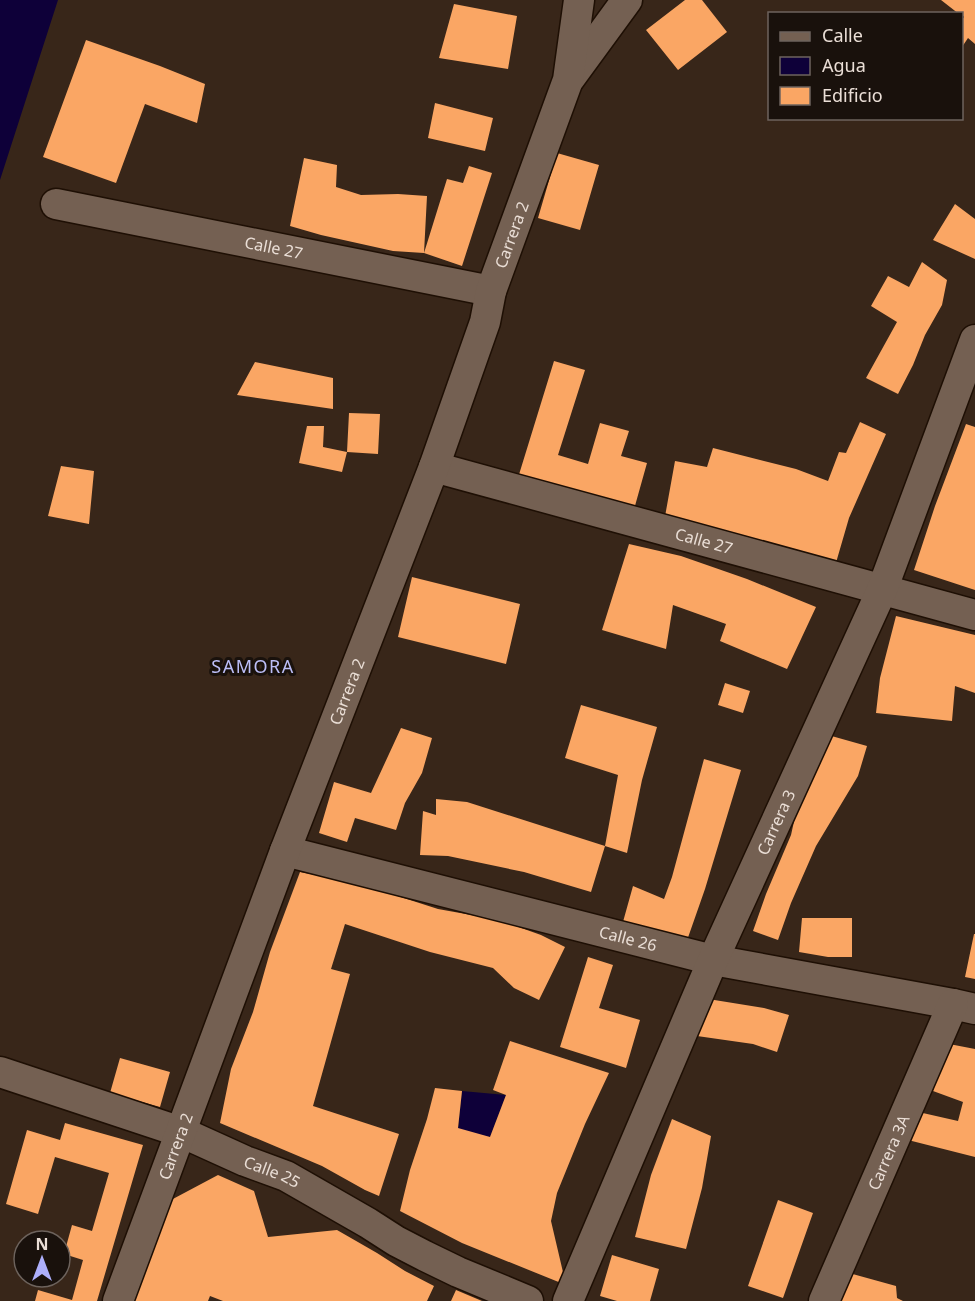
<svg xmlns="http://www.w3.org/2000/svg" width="975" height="1301" viewBox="0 0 975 1301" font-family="'Noto Sans',sans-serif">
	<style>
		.water { fill: #0e0039 }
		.building { fill: #faa664 }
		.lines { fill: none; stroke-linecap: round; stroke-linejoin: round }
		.minor-casing { stroke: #1e0f04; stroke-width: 33 }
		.minor { stroke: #746052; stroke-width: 30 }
		.labels { text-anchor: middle; stroke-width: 6; stroke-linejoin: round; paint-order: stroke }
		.street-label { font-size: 16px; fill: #eaded6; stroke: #19110c }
		.neighbourhood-label { font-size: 18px; letter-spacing: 1.5px; fill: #bcbef7; stroke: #19110c }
	</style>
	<rect width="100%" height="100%" fill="#382619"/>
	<path class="water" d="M 0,0 L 58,0 L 0,180 Z
		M 462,1091 L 506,1095 L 490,1137 L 458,1130 Z"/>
	<path class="building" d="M 685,0 L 702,0 L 727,32 L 678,70 L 646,30 Z
		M 941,0 L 975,0 L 975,44 L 968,38 L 962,47 L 962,20 L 964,17 L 962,14 L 959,14 Z
		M 454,4 L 517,16 L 508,69 L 439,58 Z
		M 86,40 L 160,66 L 205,84 L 197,123 L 145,104 L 116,183 L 43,157 Z
		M 435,103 L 493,118 L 485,151 L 428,138 Z
		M 557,153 L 599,165 L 580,230 L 538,218 Z
		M 304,158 L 337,165 L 336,187 L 361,195 L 398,194 L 427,196 L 424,253 L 393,251 L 321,235 L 290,226 Z
		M 469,166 L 492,173 L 462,266 L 424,253 L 447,179 L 463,183 Z
		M 955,204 L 975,219 L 975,259 L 933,240 Z
		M 922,262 L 947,280 L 942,305 L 925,335 L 913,365 L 898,394 L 866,378 L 897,322 L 871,306 L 888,276 L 909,287 Z
		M 554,361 L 585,370 L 558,455 L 588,464 L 600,423 L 629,431 L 621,456 L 647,463 L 633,513 L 517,481 Z
		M 255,362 L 333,378 L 333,409 L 237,395 Z
		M 349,413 L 380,414 L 378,454 L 347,452 L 342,472 L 299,463 L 307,426 L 324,426 L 323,447 L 347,452 Z
		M 860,422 L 886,434 L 849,518 L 833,573 L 664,522 L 675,461 L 707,467 L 713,448 L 796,469 L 828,481 L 839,452 L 846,453 Z
		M 966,424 L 975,427 L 975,590 L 914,570 L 935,506 Z
		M 61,466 L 94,471 L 89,524 L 48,516 Z
		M 629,544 L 681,556 L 747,579 L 816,607 L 787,669 L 720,641 L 726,624 L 673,605 L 666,649 L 602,630 Z
		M 412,577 L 520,604 L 506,664 L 398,637 Z
		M 896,616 L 975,635 L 975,693 L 955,686 L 952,721 L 876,713 L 880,678 Z
		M 725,683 L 750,691 L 743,713 L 718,705 Z
		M 581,705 L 657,727 L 642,780 L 627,853 L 605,846 L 618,775 L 565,758 Z
		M 401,728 L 432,738 L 422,773 L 405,803 L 396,830 L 355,818 L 347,842 L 319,833 L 334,782 L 371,793 Z
		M 828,735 L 867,746 L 858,776 L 816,846 L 791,903 L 778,940 L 753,931 L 766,894 L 791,835 L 795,817 L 820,764 Z
		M 704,759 L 741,770 L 705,889 L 684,949 L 621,929 L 633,886 L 664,899 L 672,877 Z
		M 436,799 L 467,802 L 605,846 L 591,892 L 524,872 L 448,856 L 420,855 L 423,811 L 436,815 Z
		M 300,872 L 357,883 L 438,909 L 499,920 L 541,935 L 565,947 L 539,1000 L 514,988 L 493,968 L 430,952 L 345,924 L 331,969 L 350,974 L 313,1106 L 399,1134 L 379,1196 L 365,1190 L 322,1166 L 220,1123 L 231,1069 L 253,1012 L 270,952 Z
		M 802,918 L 852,918 L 852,957 L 828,957 L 799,952 Z
		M 974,934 L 975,934 L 975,979 L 965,977 Z
		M 588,957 L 613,965 L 599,1008 L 640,1020 L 626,1068 L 560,1047 Z
		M 702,998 L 764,1008 L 789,1015 L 777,1052 L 753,1044 L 697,1036 Z
		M 510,1041 L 609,1073 L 585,1124 L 557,1193 L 551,1221 L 566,1285 L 462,1243 L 400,1211 L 410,1170 L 427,1119 L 435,1088 L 462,1091 L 458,1128 L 490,1137 L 506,1095 L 493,1090 Z
		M 944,1043 L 975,1049 L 975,1157 L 908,1140 L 914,1111 L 958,1121 L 963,1102 L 933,1091 Z
		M 120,1058 L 170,1072 L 160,1107 L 110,1093 Z
		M 672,1119 L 711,1136 L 702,1188 L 686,1249 L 635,1237 L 651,1175 Z
		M 65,1123 L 143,1145 L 97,1301 L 35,1301 L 38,1290 L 72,1300 L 83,1260 L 64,1254 L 72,1225 L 92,1231 L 109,1173 L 55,1157 L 38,1214 L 6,1204 L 27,1130 L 60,1140 Z
		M 218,1175 L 254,1191 L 268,1237 L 337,1230 L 377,1253 L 405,1271 L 434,1286 L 427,1301 L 223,1301 L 210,1296 L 208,1301 L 132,1301 L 171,1200 Z
		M 778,1200 L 813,1213 L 783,1298 L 748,1286 Z
		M 612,1255 L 659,1269 L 650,1301 L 617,1301 L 600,1296 Z
		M 849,1273 L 896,1286 L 897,1298 L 903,1301 L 841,1301 Z
		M 456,1290 L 482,1301 L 451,1301 Z"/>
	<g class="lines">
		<g class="minor-casing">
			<g id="minor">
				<path d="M 570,78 L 627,0"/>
				<path id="s1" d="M 56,204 L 491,291"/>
				<path id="s2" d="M 434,467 L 975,615"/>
				<path id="s3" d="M 285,851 L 713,960 L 953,1004 L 975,1009"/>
				<path id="s4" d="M 0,1072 L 181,1132 L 245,1161 L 286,1176 L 368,1223 L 396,1241 L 425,1256 L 458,1272 L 528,1301"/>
				<path id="s5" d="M 118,1301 L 285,851 L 434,467 L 485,322 L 491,291 L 568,80 L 579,0"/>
				<path id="s6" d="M 568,1301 L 713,960 L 882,590 L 975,340"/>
				<path id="s7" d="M 824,1301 L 953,1004"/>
			</g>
		</g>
		<use href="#minor" class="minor"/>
	</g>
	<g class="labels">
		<g class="street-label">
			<text dy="6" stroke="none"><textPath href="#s5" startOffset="1137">Carrera 2</textPath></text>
			<text dy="6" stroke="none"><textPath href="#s1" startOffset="222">Calle 27</textPath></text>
			<text dy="6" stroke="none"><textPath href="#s2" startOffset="280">Calle 27</textPath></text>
			<text dy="6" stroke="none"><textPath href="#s5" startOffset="651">Carrera 2</textPath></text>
			<text dy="6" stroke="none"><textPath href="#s6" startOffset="522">Carrera 3</textPath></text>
			<text dy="6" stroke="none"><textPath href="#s3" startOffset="354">Calle 26</textPath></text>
			<text dy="6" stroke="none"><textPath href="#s5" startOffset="165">Carrera 2</textPath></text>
			<text dy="6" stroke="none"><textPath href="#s7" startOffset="162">Carrera 3A</textPath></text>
			<text dy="6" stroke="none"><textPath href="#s4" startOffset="290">Calle 25</textPath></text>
		</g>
		<g class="neighbourhood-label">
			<text x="253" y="673">SAMORA</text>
		</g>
	</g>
	<rect x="768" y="12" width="195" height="108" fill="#19110c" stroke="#6d635d" stroke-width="1.5"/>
	<rect x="780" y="32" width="30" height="9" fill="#746052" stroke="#6d635d" stroke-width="1.5"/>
	<text x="822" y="42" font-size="18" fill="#eaded6">Calle</text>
	<rect x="780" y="57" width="30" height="18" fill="#0e0039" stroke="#6d635d" stroke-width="1.5"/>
	<text x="822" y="72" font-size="18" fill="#eaded6">Agua</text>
	<rect x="780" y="87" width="30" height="18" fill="#faa664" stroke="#6d635d" stroke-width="1.5"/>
	<text x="822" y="102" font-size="18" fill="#eaded6">Edificio</text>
	<g transform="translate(42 1259)"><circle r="28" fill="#19110c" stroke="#6d635d" stroke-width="1.5"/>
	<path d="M0-4.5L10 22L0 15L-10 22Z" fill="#adaffb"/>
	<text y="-9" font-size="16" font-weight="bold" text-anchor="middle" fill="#eaded6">N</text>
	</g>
</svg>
